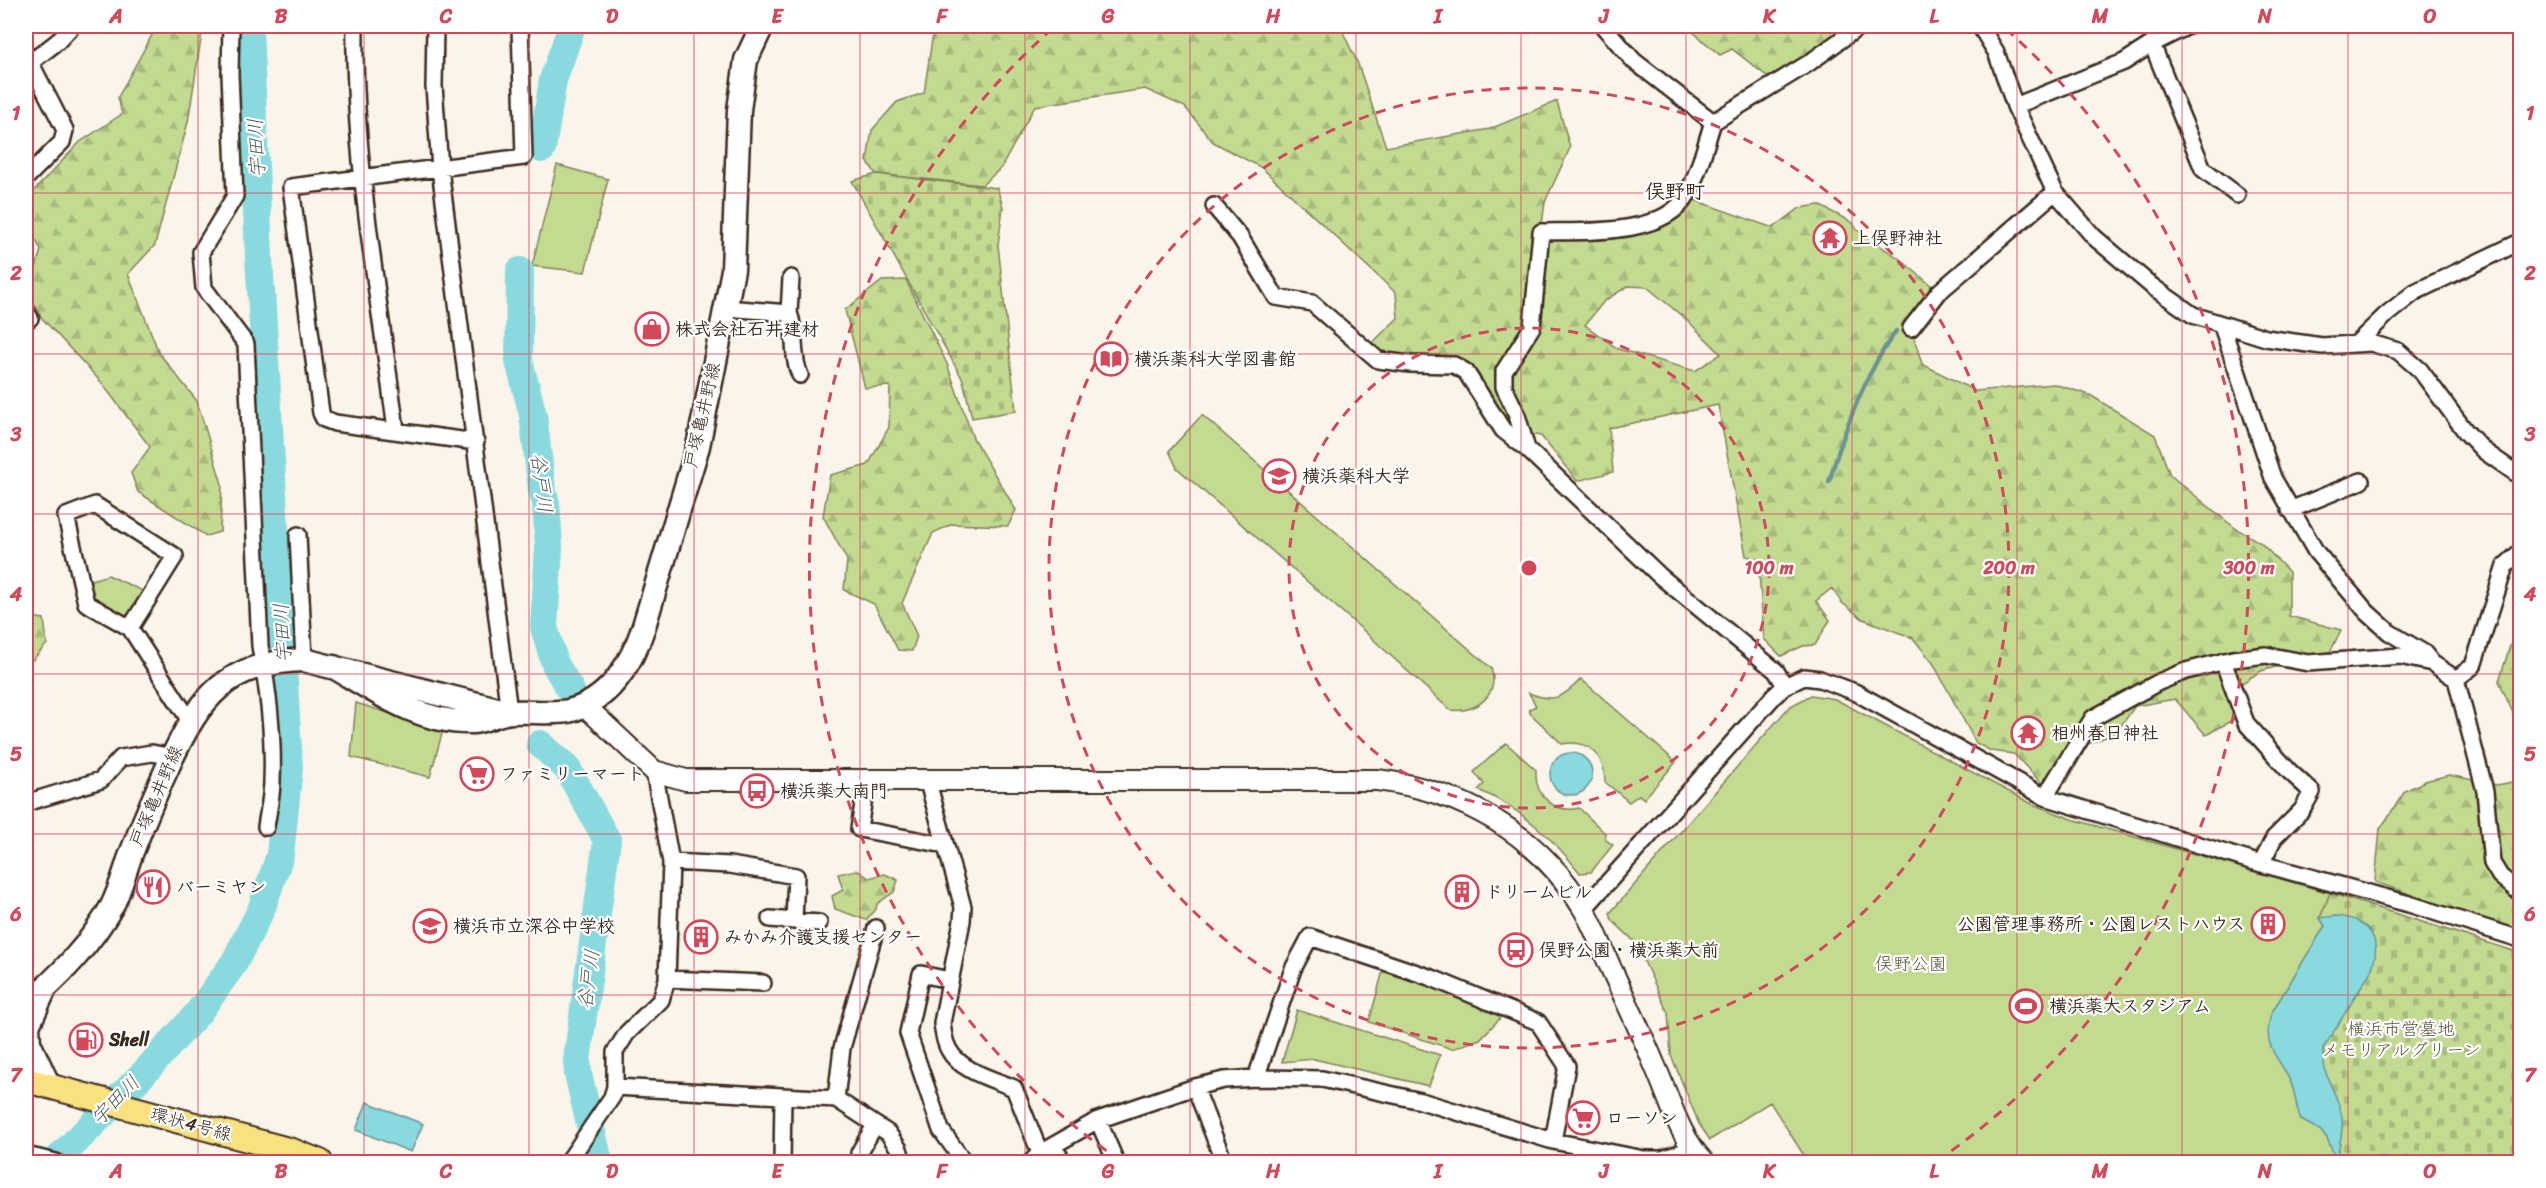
<svg xmlns="http://www.w3.org/2000/svg" width="2546" height="1188" viewBox="0 0 2546 1188" font-family="Sriracha,'Klee One',sans-serif">
	<style>
		.green { fill: #c3da91; stroke: #7f8258; stroke-width: 1.5 }
		.forest { fill: url(#forest-firs); stroke: #7f8258; stroke-width: 1.5; fill-rule: evenodd }
		.cemetery { fill: url(#cemetery-stones); stroke: #7f8258; stroke-width: 1.5 }
		.water { fill: #89dadf; stroke: #6a9492; stroke-width: 1.5 }
		.lines { fill: none; stroke-linecap: round; stroke-linejoin: round }
		.stream { stroke: #6a9492; stroke-width: 4.5 }
		.river { stroke: #89dadf; stroke-width: 28 }
		.minor-casing { stroke: #3b2a1e; stroke-width: 20 }
		.tertiary-casing { stroke: #3b2a1e; stroke-width: 24 }
		.secondary-casing { stroke: #3b2a1e; stroke-width: 27 }
		.primary-casing { stroke: #3b2a1e; stroke-width: 28 }
		.minor { stroke: #fff; stroke-width: 15 }
		.tertiary { stroke: #fff; stroke-width: 20 }
		.secondary { stroke: #fff; stroke-width: 22 }
		.primary { stroke: #fae180; stroke-width: 24 }
		.grid { fill: none; stroke: #d1495b; stroke-width: 1.5; stroke-opacity: 0.55 }
		.ring { fill: none; stroke: #d1495b; stroke-width: 3; stroke-dasharray: 10 8 }
		.labels { text-anchor: middle; stroke-width: 4.5; stroke-linejoin: round; paint-order: stroke }
		.poi-label { font-size: 18px; font-weight: bold; fill: #3b2a1e; stroke: #fff; text-anchor: start }
		.street-label { font-size: 18px; fill: #3b2a1e; stroke: #fff }
		.park-label { font-size: 18px; fill: #5d563b; stroke: #fff }
		.water-label { font-size: 20px; font-style: italic; fill: #525f58; stroke: #fff }
		.neighbourhood-label { font-size: 20px; font-weight: bold; fill: #3b2a1e; stroke: #fff }
		.centre { fill: #d1495b; stroke: #fff; stroke-width: 3 }
		.ring-label { font-size: 18px; text-anchor: middle; font-weight: bold; fill: #d1495b; stroke: #fff; stroke-width: 4.5; stroke-linejoin: round; paint-order: stroke }
		.neatline { fill: none; stroke: #d1495b; stroke-width: 2 }
		.grid-label { font-size: 20px; text-anchor: middle; font-weight: bold; fill: #d1495b }
	</style>
	<defs>
		<pattern id="forest-firs" width="22" height="20" patternUnits="userSpaceOnUse" patternTransform="scale(1.5)"><rect width="22" height="20" fill="#c3da91"/><path d="M5 1l3.5 6h-7zM16 11l3.5 6h-7z" fill="#a8bb7d"/></pattern>
		<pattern id="cemetery-stones" width="16" height="16" patternUnits="userSpaceOnUse" patternTransform="scale(1.5)"><rect width="16" height="16" fill="#c3da91"/><path d="M2 7V4a2 2 0 0 1 4 0v3zM10 15v-3a2 2 0 0 1 4 0v3z" fill="#a8bb7d"/></pattern>
	</defs>
	<rect width="100%" height="100%" fill="#faf4ea"/>
	<filter id="ink" filterUnits="userSpaceOnUse"><feTurbulence type="fractalNoise" baseFrequency=".0167" numOctaves="2"/><feDisplacementMap in="SourceGraphic" scale="12" xChannelSelector="R" yChannelSelector="G"/><feConvolveMatrix kernelMatrix="1 2 1 2 8 2 1 2 1" color-interpolation-filters="sRGB"/></filter>
	<g filter="url(#ink)">
		<path class="green" d="M 557,165 L 608,179 L 585,272 L 532,266 Z
			M 1202,415 L 1491,668 C 1500,696 1476,713 1450,710 L 1364,631 L 1177,468 L 1169,451 Z
			M 108,575 L 145,592 L 130,619 L 91,596 L 88,581 Z
			M 1581,679 L 1676,762 L 1644,799 L 1639,795 L 1629,802 L 1605,782 C 1604,755 1590,739 1562,744 L 1530,713 L 1529,709 L 1536,706 L 1529,693 C 1554,703 1563,698 1581,679 Z
			M 1811,695 L 1835,699 L 2032,804 L 2072,819 L 2330,893 L 2520,953 L 2520,1162 L 1813,1162 L 1803,1154 L 1770,1102 L 1710,1140 L 1699,1124 L 1671,1055 L 1668,1013 L 1635,942 L 1612,920 L 1610,913 L 1789,707 Z
			M 356,703 L 443,730 L 430,777 L 351,757 Z
			M 1506,743 L 1536,770 C 1534,795 1554,814 1579,808 L 1605,833 L 1606,840 L 1613,845 L 1591,872 L 1580,873 C 1554,839 1518,806 1478,790 L 1484,784 L 1474,772 Z
			M 1384,967 L 1503,1015 L 1480,1039 L 1452,1049 L 1369,1022 Z
			M 1297,1010 L 1440,1055 L 1429,1086 L 1314,1059 L 1282,1062 Z"/>
		<path class="forest" d="M 149,26 L 203,26 L 188,122 L 155,245 L 128,274 L 159,353 L 197,401 L 222,484 L 220,532 L 206,536 L 138,492 L 131,473 L 150,447 L 101,382 L 41,317 L 29,293 L 41,250 L 26,221 L 26,199 L 80,142 L 122,114 L 118,97 L 152,35 Z
			M 934,26 L 1340,26 L 1358,64 L 1386,147 L 1490,129 L 1557,101 L 1570,148 L 1545,202 L 1541,232 L 1639,226 L 1686,197 L 1773,228 L 1800,208 L 1819,205 L 1853,223 L 1857,230 L 1900,259 L 1939,292 L 1911,328 L 1922,364 L 1975,391 L 2054,384 L 2090,395 L 2155,435 L 2170,475 L 2235,528 L 2261,543 L 2289,572 L 2289,616 L 2341,630 L 2330,652 L 2261,671 L 2231,690 L 2236,718 L 2206,735 L 2175,699 L 2135,706 L 2116,733 L 2088,744 L 2067,782 L 2048,790 L 2014,754 L 1991,751 L 1976,743 L 1933,663 L 1913,638 L 1863,619 L 1841,602 L 1832,588 L 1816,601 L 1830,620 L 1815,645 L 1803,646 L 1781,656 L 1764,639 L 1758,559 L 1746,556 L 1718,405 L 1609,428 L 1613,472 L 1577,481 L 1541,436 L 1503,430 L 1466,372 L 1410,364 L 1366,349 L 1398,318 L 1396,293 L 1262,168 L 1213,142 L 1185,107 L 1145,89 L 1035,106 L 1001,168 L 982,185 L 876,174 L 867,161 L 872,130 L 897,102 L 924,93 ZM 1628,286 L 1647,287 L 1688,321 L 1721,354 L 1695,371 L 1618,349 L 1585,325 L 1604,301 Z
			M 1686,26 L 1860,26 L 1777,84 L 1732,49 L 1720,55 Z
			M 906,280 L 947,364 L 973,438 L 1016,510 L 1008,526 L 952,524 L 933,533 L 902,603 L 917,636 L 912,651 L 898,650 L 874,604 L 844,590 L 847,560 L 823,516 L 830,475 L 868,465 L 889,427 L 890,386 L 865,388 L 845,310 L 882,281 Z
			M 26,616 L 44,619 L 47,644 L 26,667 Z
			M 2520,624 L 2520,745 L 2513,713 L 2499,681 L 2516,627 Z
			M 2520,772 L 2520,932 L 2375,882 L 2380,829 L 2405,791 L 2425,781 L 2449,775 L 2497,785 L 2517,781 Z
			M 857,870 L 869,878 L 885,874 L 898,880 L 894,892 L 877,904 L 876,909 L 866,920 L 835,909 L 832,896 L 843,890 L 838,874 Z"/>
		<path class="cemetery" d="M 876,174 L 997,188 L 1003,207 L 998,245 L 1016,411 L 972,418 L 963,380 L 852,181 Z
			M 2330,893 L 2520,953 L 2520,1162 L 2337,1162 L 2327,1138 L 2320,1130 L 2301,1120 C 2296,1108 2296,1097 2292,1085 C 2280,1055 2261,1047 2272,1012 L 2325,926 L 2320,918 Z"/>
		<path class="water" d="M1550 774a21 21 0 1 1 42 0a21 21 0 1 1-42 0Z
			M 2336,916 C 2370,919 2383,939 2371,971 L 2323,1049 C 2322,1081 2338,1090 2342,1118 C 2344,1131 2339,1147 2336,1160 L 2327,1138 L 2320,1130 L 2301,1120 C 2296,1108 2296,1097 2292,1085 C 2279,1054 2260,1049 2272,1012 L 2325,926 L 2320,918 Z
			M 367,1102 L 423,1124 L 411,1152 L 356,1130 Z"/>
		<g class="lines">
			<path class="stream" d="M 1829,482 C 1844,430 1864,375 1896,331"/>
			<path class="river" d="M 542,149 L 553,80 L 572,26
				M 520,271 L 519,361 L 533,415 L 542,490 L 546,503 L 549,547 L 544,627 L 555,664 L 571,691
				M 540,744 L 567,768 L 607,840 L 577,1060 L 578,1074 L 599,1162
				M 55,1162 L 144,1073 L 198,1013 L 234,963 L 261,910 L 280,855 L 289,768 L 259,257 L 249,26"/>
			<g class="minor-casing">
				<path id="minor" d="M 231,26 L 230,74 L 235,196 L 201,252 L 204,288 L 246,344 L 260,646 C 268,689 274,736 272,781 C 272,796 268,812 266,827
					M 355,26 C 353,160 379,296 396,430
					M 435,26 L 434,86 L 440,169 L 509,712
					M 1980,26 L 1996,52 L 2015,106 L 2055,192 L 2094,237 L 2153,287 L 2193,315 L 2266,338 L 2322,346 L 2371,343 L 2398,351 L 2420,370 L 2466,432 L 2484,451 L 2520,476
					M 2152,44 L 2203,169 L 2237,195
					M 26,54 L 65,130 L 62,142 L 26,178
					M 31,62 L 57,42 L 72,26
					M 2015,106 L 2124,62 L 2152,44 L 2188,26
					M 1713,122 L 1809,63 L 1860,26
					M 1214,206 L 1240,237 L 1276,297 L 1312,303 L 1378,360 L 1410,364 L 1454,365 L 1466,372 L 1503,430 L 1527,449 L 1660,576 L 1776,671 L 1785,686
					M 26,249 L 26,252
					M 725,308 L 789,313 L 791,278
					M 26,311 L 30,318 L 26,321
					M 789,313 C 797,333 791,356 800,375
					M 2222,326 L 2273,478 L 2316,552 L 2367,612 L 2389,632 L 2424,653 L 2432,663 L 2456,679 L 2485,791 L 2492,863 L 2500,876 L 2520,893
					M 1911,328 L 1939,292 L 2055,192
					M 2356,344 L 2387,314 L 2415,292 L 2520,242
					M 476,442 L 335,423 L 324,419 L 321,413 L 291,187 L 524,157 L 520,26
					M 1527,449 L 1516,412 L 1504,387 L 1504,371 L 1532,327 L 1541,232 C 1582,231 1664,237 1687,195 C 1699,173 1705,146 1713,122 L 1634,61 L 1603,26
					M 2290,510 L 2361,481
					M 298,535 L 304,660
					M 130,628 L 175,556 L 95,505 L 66,516 L 86,603 L 130,628 L 190,721
					M 2223,661 L 2246,723 L 2289,771 L 2312,792 L 2302,810 L 2274,838 L 2261,864
					M 2456,679 L 2473,666 L 2505,566 L 2520,552
					M 867,779 L 859,829 L 945,845
					M 927,779 L 963,907 L 962,921 L 942,1023 C 943,1031 944,1042 949,1050 C 960,1071 993,1079 1014,1088 L 1040,1153
					M 2045,797 L 2093,718 L 2159,682 L 2186,671 L 2233,659 L 2266,655 L 2308,663 L 2400,656 L 2432,663
					M 26,803 L 101,780 L 121,758 L 152,753 L 172,757
					M 671,862 L 730,865 L 796,876 L 794,920
					M 1584,909 L 1774,696 L 1785,686 L 1804,677 L 1820,679 L 1855,692 L 2045,797 L 2251,861 L 2409,904 L 2520,939
					M 770,919 L 819,923
					M 667,979 L 763,983
					M 949,980 L 921,974 L 908,1033 L 941,1130 L 964,1162
					M 1256,1078 L 1293,969 L 1310,937 L 1432,978 L 1538,1022 L 1567,1066 L 1553,1141
					M 615,1087 L 836,1099 L 888,1133 L 899,1149 L 903,1162
					M 1195,1087 L 1224,1162
					M 836,1099 L 842,1048 L 876,928
					M 1098,1120 L 1116,1162
					M 1052,1146 L 1064,1162
					M 26,1155 L 56,1162
					M 568,1162 L 612,1097 L 615,1087 L 615,1052 L 627,1033 L 661,1000 L 667,979 L 671,862 L 654,771
					M 782,1162 L 783,1097
					M 859,1162 L 859,1153 L 875,1125
					M 1031,1162 L 1040,1153 L 1098,1120 L 1195,1087 L 1224,1080 L 1256,1078 L 1322,1079 L 1421,1101 L 1553,1141 L 1644,1159 L 1662,1159 L 1691,1149"/>
			</g>
			<g class="tertiary-casing">
				<path id="tertiary" d="M 585,706 L 654,771 L 686,780 L 1377,780 C 1462,790 1538,834 1583,908 C 1594,926 1601,946 1610,966 C 1625,999 1641,1032 1655,1066 C 1670,1099 1678,1135 1704,1162"/>
			</g>
			<g class="secondary-casing">
				<path id="secondary" d="M 334,667 C 376,692 421,724 473,722 C 486,721 499,712 513,712 C 531,711 550,714 568,711 C 609,702 632,663 644,626 L 698,446 L 712,377 L 733,270 L 739,110 L 746,60 L 762,26
					M 44,991 L 28,1026 L 29,1043 L 49,1086
					M 26,1004 C 58,979 92,942 112,906 C 120,890 125,871 131,854 C 143,823 156,792 170,762 C 201,696 226,663 304,660 L 509,712"/>
			</g>
			<g class="primary-casing">
				<path id="primary" d="M 26,1080 L 292,1151 L 320,1162"/>
			</g>
			<use href="#minor" class="minor"/>
			<use href="#tertiary" class="tertiary"/>
			<use href="#secondary" class="secondary"/>
			<use href="#primary" class="primary"/>
		</g>
	</g>
	<path class="grid" d="M 198,26 L 198,1162M 364,26 L 364,1162M 529,26 L 529,1162M 694,26 L 694,1162M 860,26 L 860,1162M 1025,26 L 1025,1162M 1190,26 L 1190,1162M 1356,26 L 1356,1162M 1521,26 L 1521,1162M 1686,26 L 1686,1162M 1852,26 L 1852,1162M 2017,26 L 2017,1162M 2182,26 L 2182,1162M 2348,26 L 2348,1162M 26,193 L 2520,193M 26,354 L 2520,354M 26,514 L 2520,514M 26,674 L 2520,674M 26,834 L 2520,834M 26,995 L 2520,995"/>
	<g class="ring">
		<circle cx="1529" cy="568" r="240"/>
		<circle cx="1529" cy="568" r="480"/>
		<path d="M1121 1161A720 720 0 0 1 1052 29M2006 29A720 720 0 0 1 1937 1161"/>
	</g>
	<defs>
		<g id="temple-ring" transform="scale(1.725)"><circle r="9.5" fill="#fff" stroke="#d1495b" stroke-width="1.5"/><path d="M0-6L5-2H3V0L6.5 2.5H4V6H1.5V3h-3V6H-4V2.5H-6.5L-3 0V-2H-5Z" fill="#d1495b"/></g>
		<g id="shop-ring" transform="scale(1.725)"><circle r="9.5" fill="#fff" stroke="#d1495b" stroke-width="1.5"/><path d="M-5-2.5h2.3a2.7 3.5 0 0 1 5.4 0H5L5.5 6h-11ZM-1.5-2.5h3a1.5 2.3 0 0 0-3 0Z" fill="#d1495b"/></g>
		<g id="library-ring" transform="scale(1.725)"><circle r="9.5" fill="#fff" stroke="#d1495b" stroke-width="1.5"/><path d="M-6-4Q-3-5.5-.7-3.5V5Q-3 3-6 4ZM6-4Q3-5.5 .7-3.5V5Q3 3 6 4Z" fill="#d1495b"/></g>
		<g id="university-ring" transform="scale(1.725)"><circle r="9.5" fill="#fff" stroke="#d1495b" stroke-width="1.5"/><path d="M0-5L7-2L0 1L-7-2ZM-4 1L0 2.5L4 1V4Q0 6-4 4Z" fill="#d1495b"/></g>
		<g id="supermarket-ring" transform="scale(1.725)"><circle r="9.5" fill="#fff" stroke="#d1495b" stroke-width="1.5"/><path d="M-6-5.5h2.5l.6 2H6L4.5 2H-2.5L-4.4-4H-6ZM-1.5 3.2a1.3 1.3 0 1 0 .1 0ZM3 3.2a1.3 1.3 0 1 0 .1 0Z" fill="#d1495b"/></g>
		<g id="bus-ring" transform="scale(1.725)"><circle r="9.5" fill="#fff" stroke="#d1495b" stroke-width="1.5"/><path d="M-5-6H5V4H4V6H2V4H-2V6H-4V4H-5ZM-3.5-4V0h7V-4ZM-3.5 1.2v1.5H-2V1.2ZM2 1.2v1.5H3.5V1.2Z" fill="#d1495b"/></g>
		<g id="restaurant-ring" transform="scale(1.725)"><circle r="9.5" fill="#fff" stroke="#d1495b" stroke-width="1.5"/><path d="M-5-6h1v4h1v-4h1v4h1v-4h1v5L-1.5 .5V6h-2V.5L-5-1ZM5-6V6H3V1.5H1.5Q1.5-4 5-6Z" fill="#d1495b"/></g>
		<g id="building-ring" transform="scale(1.725)"><circle r="9.5" fill="#fff" stroke="#d1495b" stroke-width="1.5"/><path d="M-4-6H4V6H1V3H-1V6H-4ZM-2.5-4.3h1.7v1.8h-1.7ZM.8-4.3h1.7v1.8H.8ZM-2.5-1h1.7V.8h-1.7ZM.8-1h1.7V.8H.8Z" fill="#d1495b"/></g>
		<g id="school-ring" transform="scale(1.725)"><circle r="9.5" fill="#fff" stroke="#d1495b" stroke-width="1.5"/><path d="M0-5L7-2L0 1L-7-2ZM-4 1L0 2.5L4 1V4Q0 6-4 4Z" fill="#d1495b"/></g>
		<g id="stadium-ring" transform="scale(1.725)"><circle r="9.5" fill="#fff" stroke="#d1495b" stroke-width="1.5"/><path d="M0-5a6.5 5 0 1 0 0 10a6.5 5 0 1 0 0-10ZM-3.5-1.8h7v3.6h-7Z" fill="#d1495b"/></g>
		<g id="fuel-ring" transform="scale(1.725)"><circle r="9.5" fill="#fff" stroke="#d1495b" stroke-width="1.5"/><path d="M-5.5-6h7V0h2V4h1.3V-2.5L3-4.5l.8-.8L6-3V5H2.5V1h-1V6h-7ZM-4.2-4.7v3.2H.2V-4.7Z" fill="#d1495b"/></g>
	</defs>
	<g fill-rule="evenodd">
		<use href="#temple-ring" x="1830" y="238"/>
		<use href="#shop-ring" x="652" y="329"/>
		<use href="#library-ring" x="1111" y="359"/>
		<use href="#university-ring" x="1279" y="476"/>
		<use href="#temple-ring" x="2028" y="733"/>
		<use href="#supermarket-ring" x="477" y="774"/>
		<use href="#bus-ring" x="757" y="791"/>
		<use href="#restaurant-ring" x="153" y="887"/>
		<use href="#building-ring" x="1462" y="892"/>
		<use href="#building-ring" x="2268" y="924"/>
		<use href="#school-ring" x="430" y="926"/>
		<use href="#building-ring" x="701" y="937"/>
		<use href="#bus-ring" x="1516" y="950"/>
		<use href="#stadium-ring" x="2026" y="1006"/>
		<use href="#fuel-ring" x="86" y="1040"/>
		<use href="#supermarket-ring" x="1583" y="1118"/>
	</g>
	<g class="labels">
		<g class="poi-label">
			<text x="1853" y="244">上俣野神社</text>
			<text x="675" y="335">株式会社石井建材</text>
			<text x="1134" y="365">横浜薬科大学図書館</text>
			<text x="1302" y="482">横浜薬科大学</text>
			<text x="2051" y="739">相州春日神社</text>
			<text x="500" y="780">ファミリーマート</text>
			<text x="780" y="797">横浜薬大南門</text>
			<text x="176" y="893">バーミヤン</text>
			<text x="1485" y="898">ドリームビル</text>
			<text x="2245" y="930" text-anchor="end">公園管理事務所・公園レストハウス</text>
			<text x="453" y="932">横浜市立深谷中学校</text>
			<text x="724" y="943">みかみ介護支援センター</text>
			<text x="1539" y="956">俣野公園・横浜薬大前</text>
			<text x="2049" y="1012">横浜薬大スタジアム</text>
			<text x="109" y="1046">Shell</text>
			<text x="1606" y="1124">ローソン</text>
		</g>
		<g class="street-label">
			<text transform="translate(702 415) rotate(-77)" y="6">戸塚亀井野線</text>
			<text transform="translate(156 796) rotate(-67)" y="6">戸塚亀井野線</text>
			<text transform="translate(191 1124) rotate(15)" y="6">環状4号線</text>
		</g>
		<g class="park-label">
			<text x="1911" y="970">俣野公園</text>
			<text x="2401" y="1035">横浜市営墓地<tspan x="2401" dy="21">メモリアルグリーン</tspan></text>
		</g>
		<g class="water-label">
			<text transform="translate(256 148) rotate(-93)" y="7">宇田川</text>
			<text transform="translate(542 483) rotate(83)" y="7">谷戸川</text>
			<text transform="translate(282 633) rotate(-93)" y="7">宇田川</text>
			<text transform="translate(588 979) rotate(-82)" y="7">谷戸川</text>
			<text transform="translate(115 1100) rotate(-46)" y="7">宇田川</text>
		</g>
		<g class="neighbourhood-label">
			<text x="1675" y="198">俣野町</text>
		</g>
	</g>
	<circle cx="1529" cy="568" r="9" class="centre"/>
	<g class="ring-label">
		<text x="1769" y="574">100 m</text>
		<text x="2009" y="574">200 m</text>
		<text x="2249" y="574">300 m</text>
	</g>
	<rect width="2546" height="1188" fill="none" stroke="#fff" stroke-width="66"/>
	<rect x="33" y="33" width="2480" height="1122" class="neatline"/>
	<g class="grid-label">
		<text x="116" y="23">A</text>
		<text x="281" y="23">B</text>
		<text x="446" y="23">C</text>
		<text x="612" y="23">D</text>
		<text x="777" y="23">E</text>
		<text x="942" y="23">F</text>
		<text x="1108" y="23">G</text>
		<text x="1273" y="23">H</text>
		<text x="1438" y="23">I</text>
		<text x="1604" y="23">J</text>
		<text x="1769" y="23">K</text>
		<text x="1934" y="23">L</text>
		<text x="2100" y="23">M</text>
		<text x="2265" y="23">N</text>
		<text x="2430" y="23">O</text>
		<text x="16" y="120">1</text>
		<text x="2530" y="120">1</text>
		<text x="16" y="280">2</text>
		<text x="2530" y="280">2</text>
		<text x="16" y="441">3</text>
		<text x="2530" y="441">3</text>
		<text x="16" y="601">4</text>
		<text x="2530" y="601">4</text>
		<text x="16" y="761">5</text>
		<text x="2530" y="761">5</text>
		<text x="16" y="921">6</text>
		<text x="2530" y="921">6</text>
		<text x="16" y="1082">7</text>
		<text x="2530" y="1082">7</text>
		<text x="116" y="1178">A</text>
		<text x="281" y="1178">B</text>
		<text x="446" y="1178">C</text>
		<text x="612" y="1178">D</text>
		<text x="777" y="1178">E</text>
		<text x="942" y="1178">F</text>
		<text x="1108" y="1178">G</text>
		<text x="1273" y="1178">H</text>
		<text x="1438" y="1178">I</text>
		<text x="1604" y="1178">J</text>
		<text x="1769" y="1178">K</text>
		<text x="1934" y="1178">L</text>
		<text x="2100" y="1178">M</text>
		<text x="2265" y="1178">N</text>
		<text x="2430" y="1178">O</text>
	</g>
</svg>
